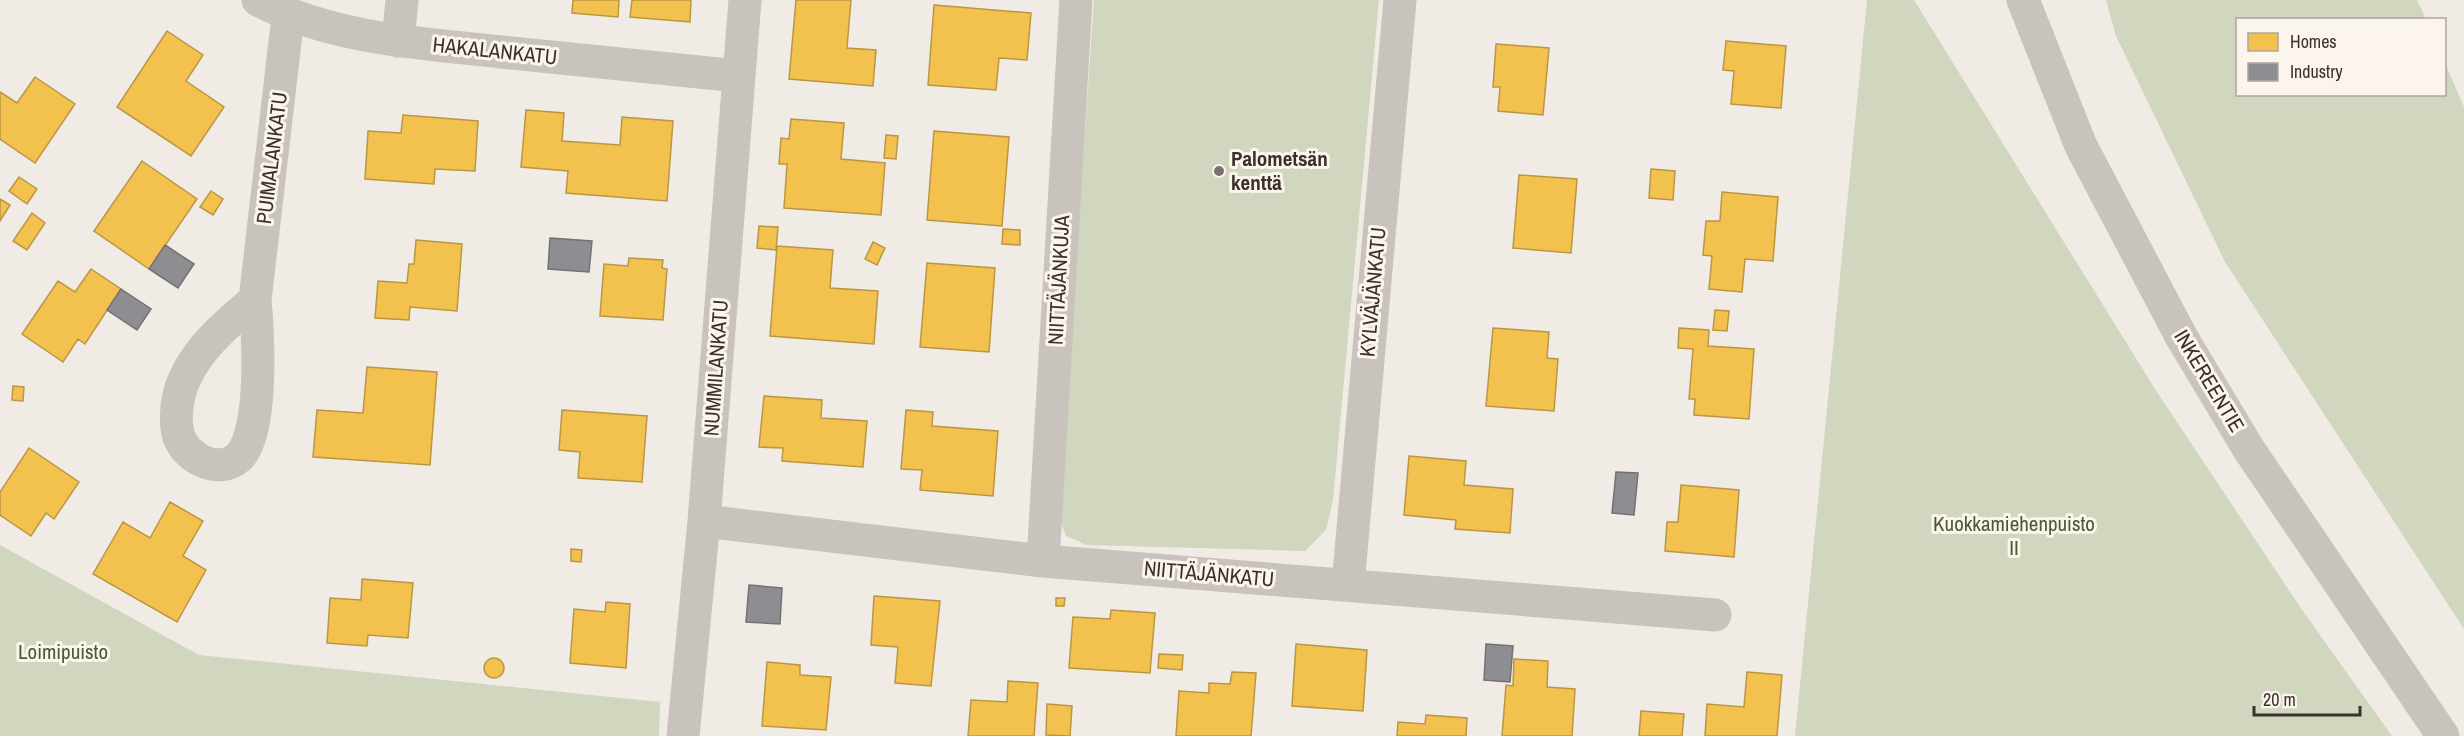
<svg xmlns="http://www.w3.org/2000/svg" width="2464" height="736" viewBox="0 0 2464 736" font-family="'Archivo Narrow',sans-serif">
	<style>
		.green { fill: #d1d6bf }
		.homes { fill: #f2c14e; stroke: #bb9644; stroke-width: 1.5 }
		.industry { fill: #8d8d92; stroke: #747173; stroke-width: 1.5 }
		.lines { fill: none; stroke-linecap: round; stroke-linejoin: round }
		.minor { stroke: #c9c3be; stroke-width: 33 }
		.poi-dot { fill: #7a716c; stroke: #fbf5ee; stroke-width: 2 }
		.labels { text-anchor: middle; stroke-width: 6; stroke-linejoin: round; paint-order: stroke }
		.street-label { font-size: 21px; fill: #3b302b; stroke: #fbf5ee }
		.poi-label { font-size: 21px; font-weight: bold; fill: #3b302b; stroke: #fbf5ee; text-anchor: start }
		.park-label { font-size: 21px; fill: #4a5a2e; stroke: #fbf5ee }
	</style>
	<rect width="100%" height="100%" fill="#f0ebe5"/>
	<path class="green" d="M 1094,0 L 1379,0 L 1333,500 L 1326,530 L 1305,551 L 1087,545 L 1066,536 L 1059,518 L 1060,492 Z
		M 1867,0 L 1914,0 L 2155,389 L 2300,607 L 2392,736 L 1795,736 Z
		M 2106,0 L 2417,0 L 2426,19 L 2238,20 L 2238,94 L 2444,94 L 2445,63 L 2464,107 L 2464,629 L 2225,262 L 2116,36 Z
		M 0,545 L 199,655 L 660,702 L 659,736 L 0,736 Z"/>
	<path class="homes" d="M 573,0 L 619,0 L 618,17 L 572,13 Z
		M 632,0 L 691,0 L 690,22 L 630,17 Z
		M 796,0 L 851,0 L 847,48 L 876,50 L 873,86 L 789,79 Z
		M 934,5 L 1031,13 L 1027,60 L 999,58 L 996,90 L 928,85 Z
		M 167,31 L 203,55 L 186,81 L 224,107 L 191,156 L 117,107 Z
		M 1726,41 L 1786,46 L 1781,108 L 1731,104 L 1734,71 L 1723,70 Z
		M 1496,44 L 1549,48 L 1543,115 L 1498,111 L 1500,87 L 1493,87 Z
		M 35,77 L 75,104 L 35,163 L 0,139 L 0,92 L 17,103 Z
		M 526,110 L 564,113 L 562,141 L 620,145 L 622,117 L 673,121 L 667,201 L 566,193 L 568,171 L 521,167 Z
		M 403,115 L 478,121 L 475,171 L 435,169 L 434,184 L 365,179 L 368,131 L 401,133 Z
		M 791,119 L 844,123 L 841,159 L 885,163 L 881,215 L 784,208 L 787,164 L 779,164 L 781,138 L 789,139 Z
		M 934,131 L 1009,137 L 1002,226 L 927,220 Z
		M 886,135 L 898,136 L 896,159 L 884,158 Z
		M 142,161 L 197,199 L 149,269 L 94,231 Z
		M 1651,169 L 1675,171 L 1673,200 L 1649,198 Z
		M 1519,175 L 1577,179 L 1571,253 L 1513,248 Z
		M 19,177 L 37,189 L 27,204 L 9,191 Z
		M 211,191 L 223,199 L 213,215 L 200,207 Z
		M 1722,192 L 1778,197 L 1773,261 L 1745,259 L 1742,292 L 1709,289 L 1712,256 L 1703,255 L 1706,221 L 1720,221 Z
		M 0,199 L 10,205 L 0,221 Z
		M 32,213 L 45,223 L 27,250 L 13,241 Z
		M 759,226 L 778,227 L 776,250 L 757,248 Z
		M 1003,229 L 1020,230 L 1020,245 L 1002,244 Z
		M 416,240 L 462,244 L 457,311 L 410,307 L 409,320 L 375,318 L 378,281 L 407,283 L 409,264 L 414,264 Z
		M 873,242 L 885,248 L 877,265 L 865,259 Z
		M 777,246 L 833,250 L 830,288 L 878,291 L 874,344 L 770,336 Z
		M 629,258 L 663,260 L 662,268 L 667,269 L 663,320 L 600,316 L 604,264 L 628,266 Z
		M 927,263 L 995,268 L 989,352 L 920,347 Z
		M 91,269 L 121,289 L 85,344 L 78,339 L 63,362 L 22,334 L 58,281 L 75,292 Z
		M 1715,310 L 1729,311 L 1727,331 L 1713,330 Z
		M 1493,328 L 1549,332 L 1547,358 L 1558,359 L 1554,411 L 1486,406 Z
		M 1679,328 L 1709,330 L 1708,346 L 1754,349 L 1749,419 L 1694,415 L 1695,399 L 1689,399 L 1693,349 L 1678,348 Z
		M 367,367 L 437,372 L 430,465 L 313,457 L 317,410 L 363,413 Z
		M 13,386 L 24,387 L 23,401 L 12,400 Z
		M 764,396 L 822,400 L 821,418 L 867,421 L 863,467 L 782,461 L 783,448 L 759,447 Z
		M 562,410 L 647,416 L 642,482 L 578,478 L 580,452 L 559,450 Z
		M 906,410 L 933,412 L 932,426 L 998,431 L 993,496 L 920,490 L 922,470 L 901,469 Z
		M 29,448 L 79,482 L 54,519 L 46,513 L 31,536 L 0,515 L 0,492 Z
		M 1409,456 L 1466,461 L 1464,485 L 1513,489 L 1510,533 L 1455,529 L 1456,520 L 1404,515 Z
		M 1681,485 L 1739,490 L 1734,557 L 1665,551 L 1667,522 L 1678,522 Z
		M 170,502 L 203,521 L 183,556 L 206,570 L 177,622 L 93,574 L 123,522 L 150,538 Z
		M 571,549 L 582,550 L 581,562 L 571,561 Z
		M 362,579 L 413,583 L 408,638 L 368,635 L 367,646 L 327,643 L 330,598 L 361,600 Z
		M 874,596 L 940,601 L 931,686 L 895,683 L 898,647 L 871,645 Z
		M 1056,598 L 1065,598 L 1064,606 L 1056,606 Z
		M 606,602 L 630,604 L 626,668 L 570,663 L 574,609 L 605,612 Z
		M 1111,610 L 1155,613 L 1150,673 L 1069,668 L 1073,617 L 1110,619 Z
		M 1296,644 L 1367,650 L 1363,711 L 1292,706 Z
		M 1159,654 L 1183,655 L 1182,670 L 1158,668 Z
		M484 668a10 10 0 1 1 20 0a10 10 0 1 1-20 0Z
		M 1514,659 L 1548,661 L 1547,687 L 1575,689 L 1572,736 L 1502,736 L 1506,685 L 1513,686 Z
		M 767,662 L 800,665 L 800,675 L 831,677 L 826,730 L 762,726 Z
		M 1232,672 L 1256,673 L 1251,736 L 1176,736 L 1179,691 L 1209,693 L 1209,683 L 1230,684 Z
		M 1747,672 L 1782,675 L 1777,736 L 1705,736 L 1707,704 L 1744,707 Z
		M 1008,681 L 1038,683 L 1034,736 L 968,736 L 971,700 L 1007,702 Z
		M 1047,704 L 1072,706 L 1070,736 L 1046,735 Z
		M 1641,711 L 1684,714 L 1682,736 L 1639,736 Z
		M 1426,715 L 1467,718 L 1466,736 L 1397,736 L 1398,722 L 1425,724 Z"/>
	<path class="industry" d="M 550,238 L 592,241 L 589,272 L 548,269 Z
		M 165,245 L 194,264 L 178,288 L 149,269 Z
		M 121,289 L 151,309 L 137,330 L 107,310 Z
		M 1616,472 L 1638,473 L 1634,515 L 1612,513 Z
		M 749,585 L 782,588 L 780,624 L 746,622 Z
		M 1486,644 L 1513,646 L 1510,682 L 1484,680 Z"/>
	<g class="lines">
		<path class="minor" d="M 258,0 C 333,39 419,43 502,52 C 581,60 659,68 738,76
			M 2023,0 L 2081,146 L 2182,338 L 2248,448 L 2443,736
			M 398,41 L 402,0
			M 255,300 C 225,325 189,355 179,395 C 176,407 175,425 179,437 C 187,459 219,475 239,457 C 264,432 258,333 255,300 L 288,16
			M 704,521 L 1043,561 L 1715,615
			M 1043,561 L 1076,0
			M 1348,585 L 1400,0
			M 683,736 L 704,521 L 745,0"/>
	</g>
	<circle class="poi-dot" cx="1219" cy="171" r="6"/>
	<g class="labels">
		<g class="street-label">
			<text transform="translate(495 51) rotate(6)" y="7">HAKALANKATU</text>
			<text transform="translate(272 158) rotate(-83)" y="7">PUIMALANKATU</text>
			<text transform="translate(1059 280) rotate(-87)" y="7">NIITTÄJÄNKUJA</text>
			<text transform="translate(1373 292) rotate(-85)" y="7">KYLVÄJÄNKATU</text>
			<text transform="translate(716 368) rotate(-86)" y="7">NUMMILANKATU</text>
			<text transform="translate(2209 381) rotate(59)" y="7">INKEREENTIE</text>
			<text transform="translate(1209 574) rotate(5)" y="7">NIITTÄJÄNKATU</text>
		</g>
		<g class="poi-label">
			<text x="1231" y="166">Palometsän<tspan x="1231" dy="24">kenttä</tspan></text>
		</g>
		<g class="park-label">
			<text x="2014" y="531">Kuokkamiehenpuisto<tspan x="2014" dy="24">II</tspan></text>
			<text x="63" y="659">Loimipuisto</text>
		</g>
	</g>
	<rect x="2236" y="18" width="210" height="78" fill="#fbf5ee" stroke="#aea6a0" stroke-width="1.5"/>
	<rect x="2248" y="33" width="30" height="18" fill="#f2c14e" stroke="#aea6a0" stroke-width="1.5"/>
	<text x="2290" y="48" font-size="18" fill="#3b302b">Homes</text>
	<rect x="2248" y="63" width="30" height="18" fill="#8d8d92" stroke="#aea6a0" stroke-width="1.5"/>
	<text x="2290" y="78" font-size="18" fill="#3b302b">Industry</text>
	<path d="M2254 706v9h106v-9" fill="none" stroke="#3b302b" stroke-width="3"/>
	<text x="2263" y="706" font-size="18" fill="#3b302b" stroke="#fbf5ee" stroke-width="4.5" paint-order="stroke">20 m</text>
</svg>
